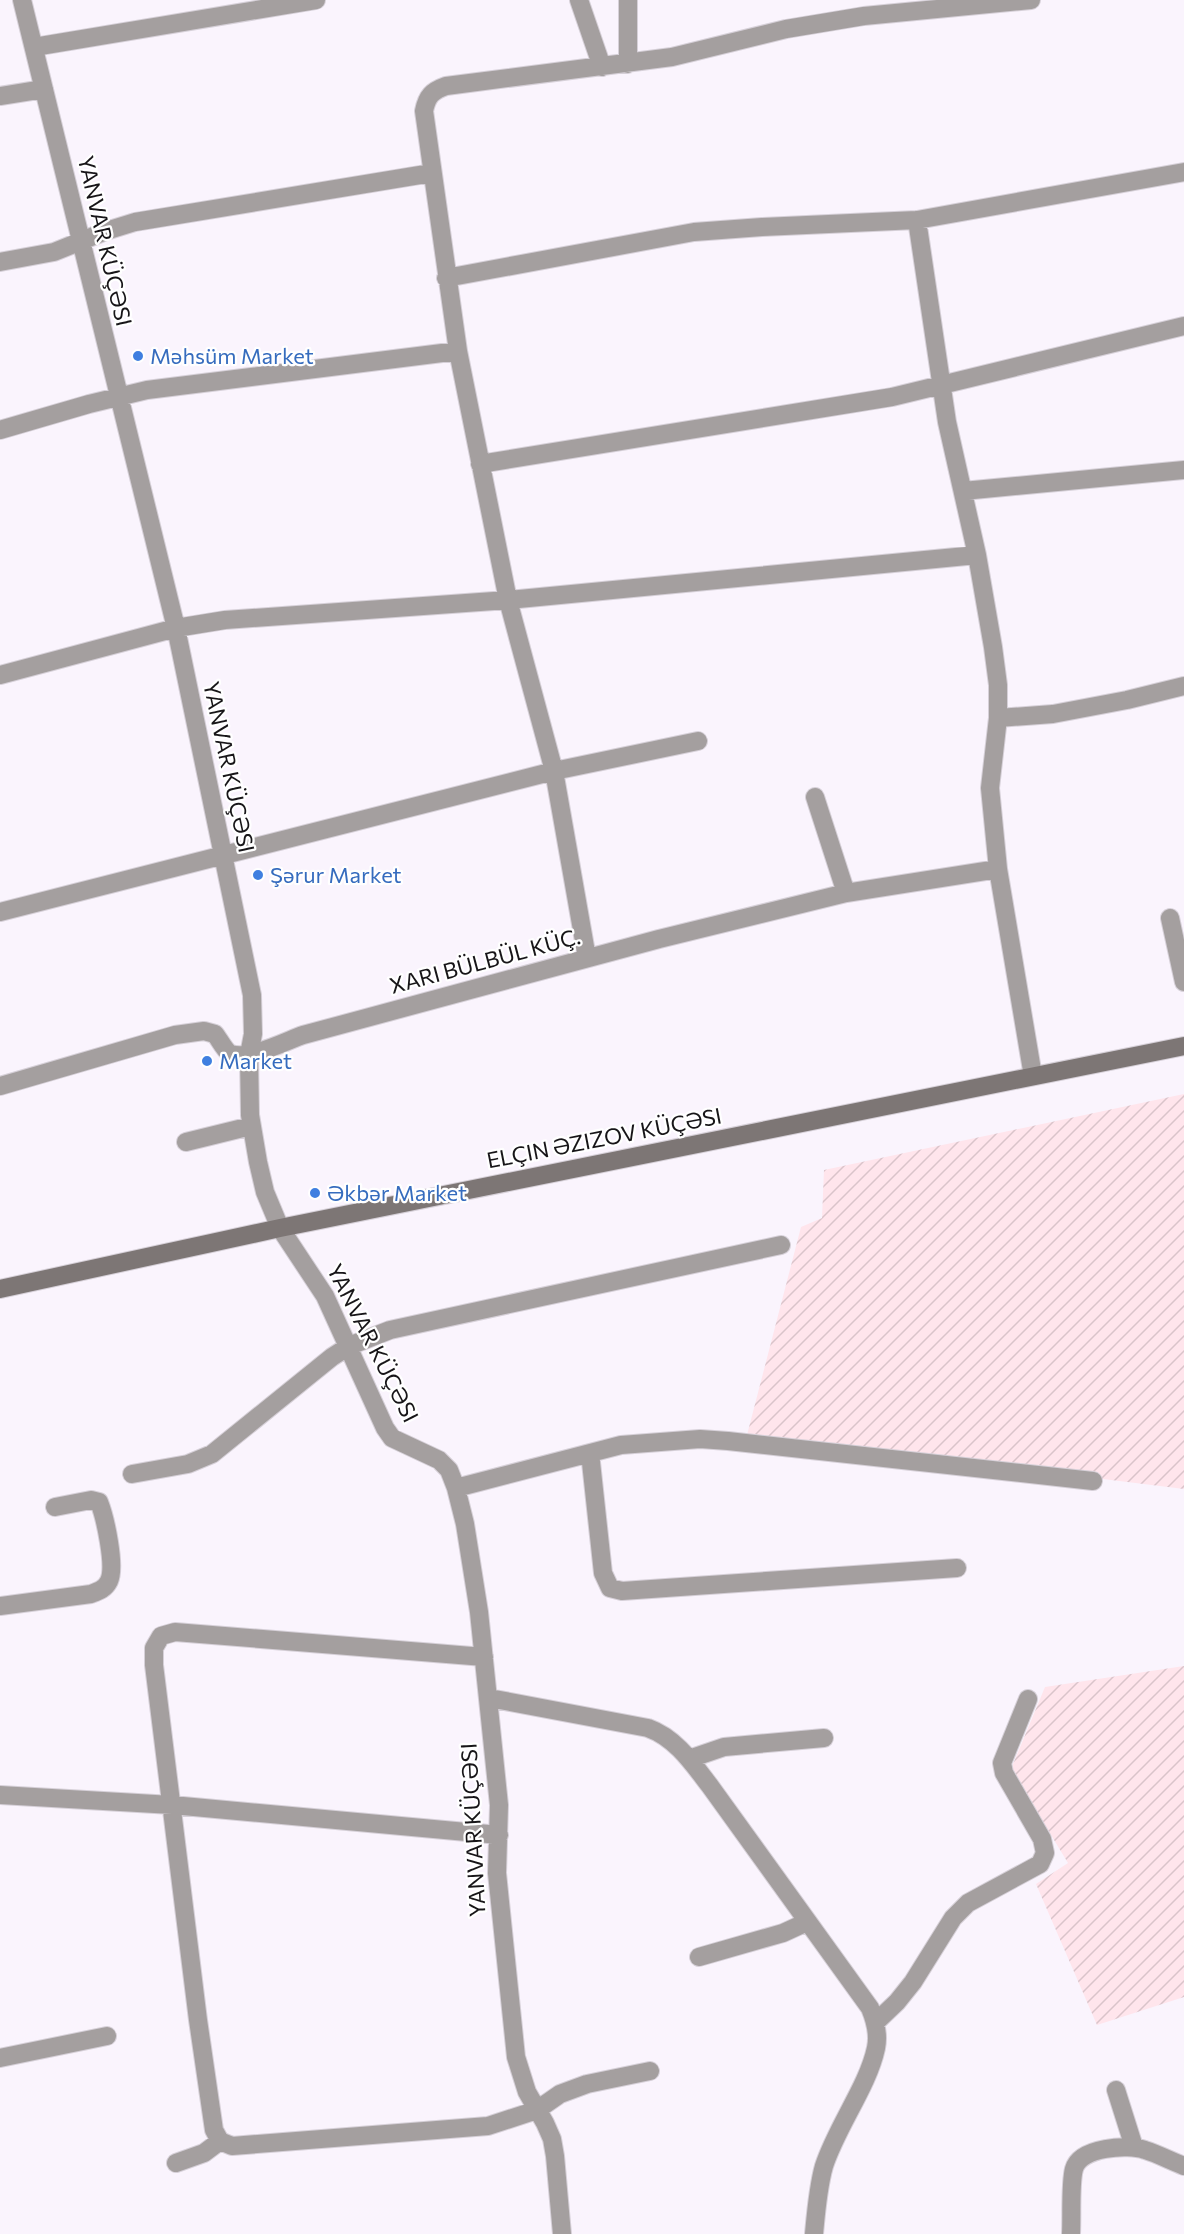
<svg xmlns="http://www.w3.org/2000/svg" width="1184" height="2234" viewBox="0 0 1184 2234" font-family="Commissioner,sans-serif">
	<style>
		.industrial { fill: url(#industrial-furrows) }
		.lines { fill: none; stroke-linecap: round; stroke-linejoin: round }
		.street-casing { stroke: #d6d0d8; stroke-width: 20 }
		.secondary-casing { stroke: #d6d0d8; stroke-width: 20 }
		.street { stroke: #a49f9f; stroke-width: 18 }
		.secondary { stroke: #7d7675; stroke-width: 18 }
		.shop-dot { fill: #3f7fe0; stroke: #fff; stroke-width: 2 }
		.labels { text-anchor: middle; stroke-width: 4.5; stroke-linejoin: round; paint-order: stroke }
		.street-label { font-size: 22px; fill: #171518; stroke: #fff }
		.shop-label { font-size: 22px; fill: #366cbe; stroke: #fff; text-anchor: start }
	</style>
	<defs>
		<pattern id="industrial-furrows" width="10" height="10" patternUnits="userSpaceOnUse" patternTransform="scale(1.5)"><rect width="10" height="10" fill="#ffe5ec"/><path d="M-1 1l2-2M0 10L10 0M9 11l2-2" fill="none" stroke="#dac4ca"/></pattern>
	</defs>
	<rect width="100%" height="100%" fill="#faf4fd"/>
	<path class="industrial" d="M 1184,1094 L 1184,1489 L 747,1435 L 801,1227 L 822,1218 L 824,1170 Z
		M 1184,1666 L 1184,1997 L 1097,2025 L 1036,1884 L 1068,1863 L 1011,1769 L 1045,1687 Z"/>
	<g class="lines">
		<g class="street-casing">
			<path id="street" d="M 22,0 L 176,628 L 252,995 L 253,1034 L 249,1055 L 250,1115 L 258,1162 L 265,1192 L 280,1228 L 325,1296 L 385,1428 L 392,1438 L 439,1460 L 449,1470 L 456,1488 L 465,1524 L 479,1612 L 499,1805 L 497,1873 L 516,2057 L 527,2092 L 545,2123 L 552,2139 L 555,2156 L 562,2234
				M 579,0 L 602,67
				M 628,0 L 628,64
				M 34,47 L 316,0
				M 0,96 L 44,89
				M 917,220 L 947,422 L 977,555 L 993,647 L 998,685 L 998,718 L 990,788 L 998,869 L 1033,1076
				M 0,262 L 54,252 L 106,231 L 135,222 L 432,173
				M 446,278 L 694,232 L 762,227 L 917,220 L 1184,172
				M 0,430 L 89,404 L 147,390 L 458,351
				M 480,464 L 892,397 L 1184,326
				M 963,491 L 1184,470
				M 0,675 L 176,628 L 225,620 L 508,600 L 977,555
				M 998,718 L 1053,714 L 1127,700 L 1184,686
				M 815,797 L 846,893
				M 0,912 L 554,771 L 698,741
				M 1170,918 L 1184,982
				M 587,958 L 554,771 L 508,600 L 458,351 L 424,111 C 427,96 432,91 446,86 L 672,57 L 786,29 L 864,16 L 1031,0
				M 0,1086 L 175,1035 L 204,1031 L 215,1034 C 219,1039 224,1049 229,1053 C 246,1062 286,1041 303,1035 L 659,939 L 846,893 L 998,869
				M 186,1142 L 251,1126
				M 590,1453 L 603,1573 L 610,1588 L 622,1591 L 957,1568
				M 132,1474 L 188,1464 L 212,1454 L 332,1357 L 349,1346 L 390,1330 L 781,1245
				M 456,1488 L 621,1445 L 700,1439 L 728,1441 L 1093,1481
				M 0,1606 L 91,1594 C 99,1591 105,1589 109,1581 C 116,1566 105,1517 99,1502 L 91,1500 L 55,1507
				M 484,1657 L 175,1632 L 161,1636 L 154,1648 L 154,1665 L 198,2020 L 214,2130 L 220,2141 L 232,2146 L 488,2126 L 537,2110 L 560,2094 L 587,2084 L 650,2071
				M 489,1698 L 648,1728 C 676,1738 693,1764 710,1786 L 870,2008 C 875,2020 879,2034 876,2048 C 868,2086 837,2126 824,2166 C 818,2187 816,2212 814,2234
				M 689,1759 L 724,1747 L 824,1738
				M 0,1795 L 172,1805 L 499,1835
				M 699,1957 L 783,1933 L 807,1922
				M 876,2022 L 897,2002 L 913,1982 L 953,1918 L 968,1903 L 1040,1864 L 1045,1853 L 1042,1839 L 1004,1773 L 1002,1763 L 1028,1699
				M 0,2058 L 107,2036
				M 1116,2090 L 1134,2147
				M 176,2163 L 204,2153 L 220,2141
				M 1071,2234 C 1072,2217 1070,2183 1074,2169 C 1080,2147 1128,2144 1145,2150 C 1158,2154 1171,2161 1184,2166"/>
		</g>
		<g class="secondary-casing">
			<path id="secondary" d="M 0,1289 L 280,1228 L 1184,1046"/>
		</g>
		<use href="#street" class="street"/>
		<use href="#secondary" class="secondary"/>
	</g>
	<g class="shop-dot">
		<circle cx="138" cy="356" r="6"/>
		<circle cx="258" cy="875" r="6"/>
		<circle cx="207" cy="1061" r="6"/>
		<circle cx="315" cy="1193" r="6"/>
	</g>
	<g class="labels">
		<g class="street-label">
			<text transform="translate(105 241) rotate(77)" y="8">YANVAR KÜÇƏSI</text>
			<text transform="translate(229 767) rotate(78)" y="8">YANVAR KÜÇƏSI</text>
			<text transform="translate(485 961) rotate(-15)" y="8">XARI BÜLBÜL KÜÇ.</text>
			<text transform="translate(604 1138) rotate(-11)" y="8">ELÇIN ƏZIZOV KÜÇƏSI</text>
			<text transform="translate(373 1343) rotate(63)" y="8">YANVAR KÜÇƏSI</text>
			<text transform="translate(473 1830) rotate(-93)" y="8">YANVAR KÜÇƏSI</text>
		</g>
		<g class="shop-label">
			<text x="150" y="364">Məhsüm Market</text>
			<text x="270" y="883">Şərur Market</text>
			<text x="219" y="1069">Market</text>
			<text x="327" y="1201">Əkbər Market</text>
		</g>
	</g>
</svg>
